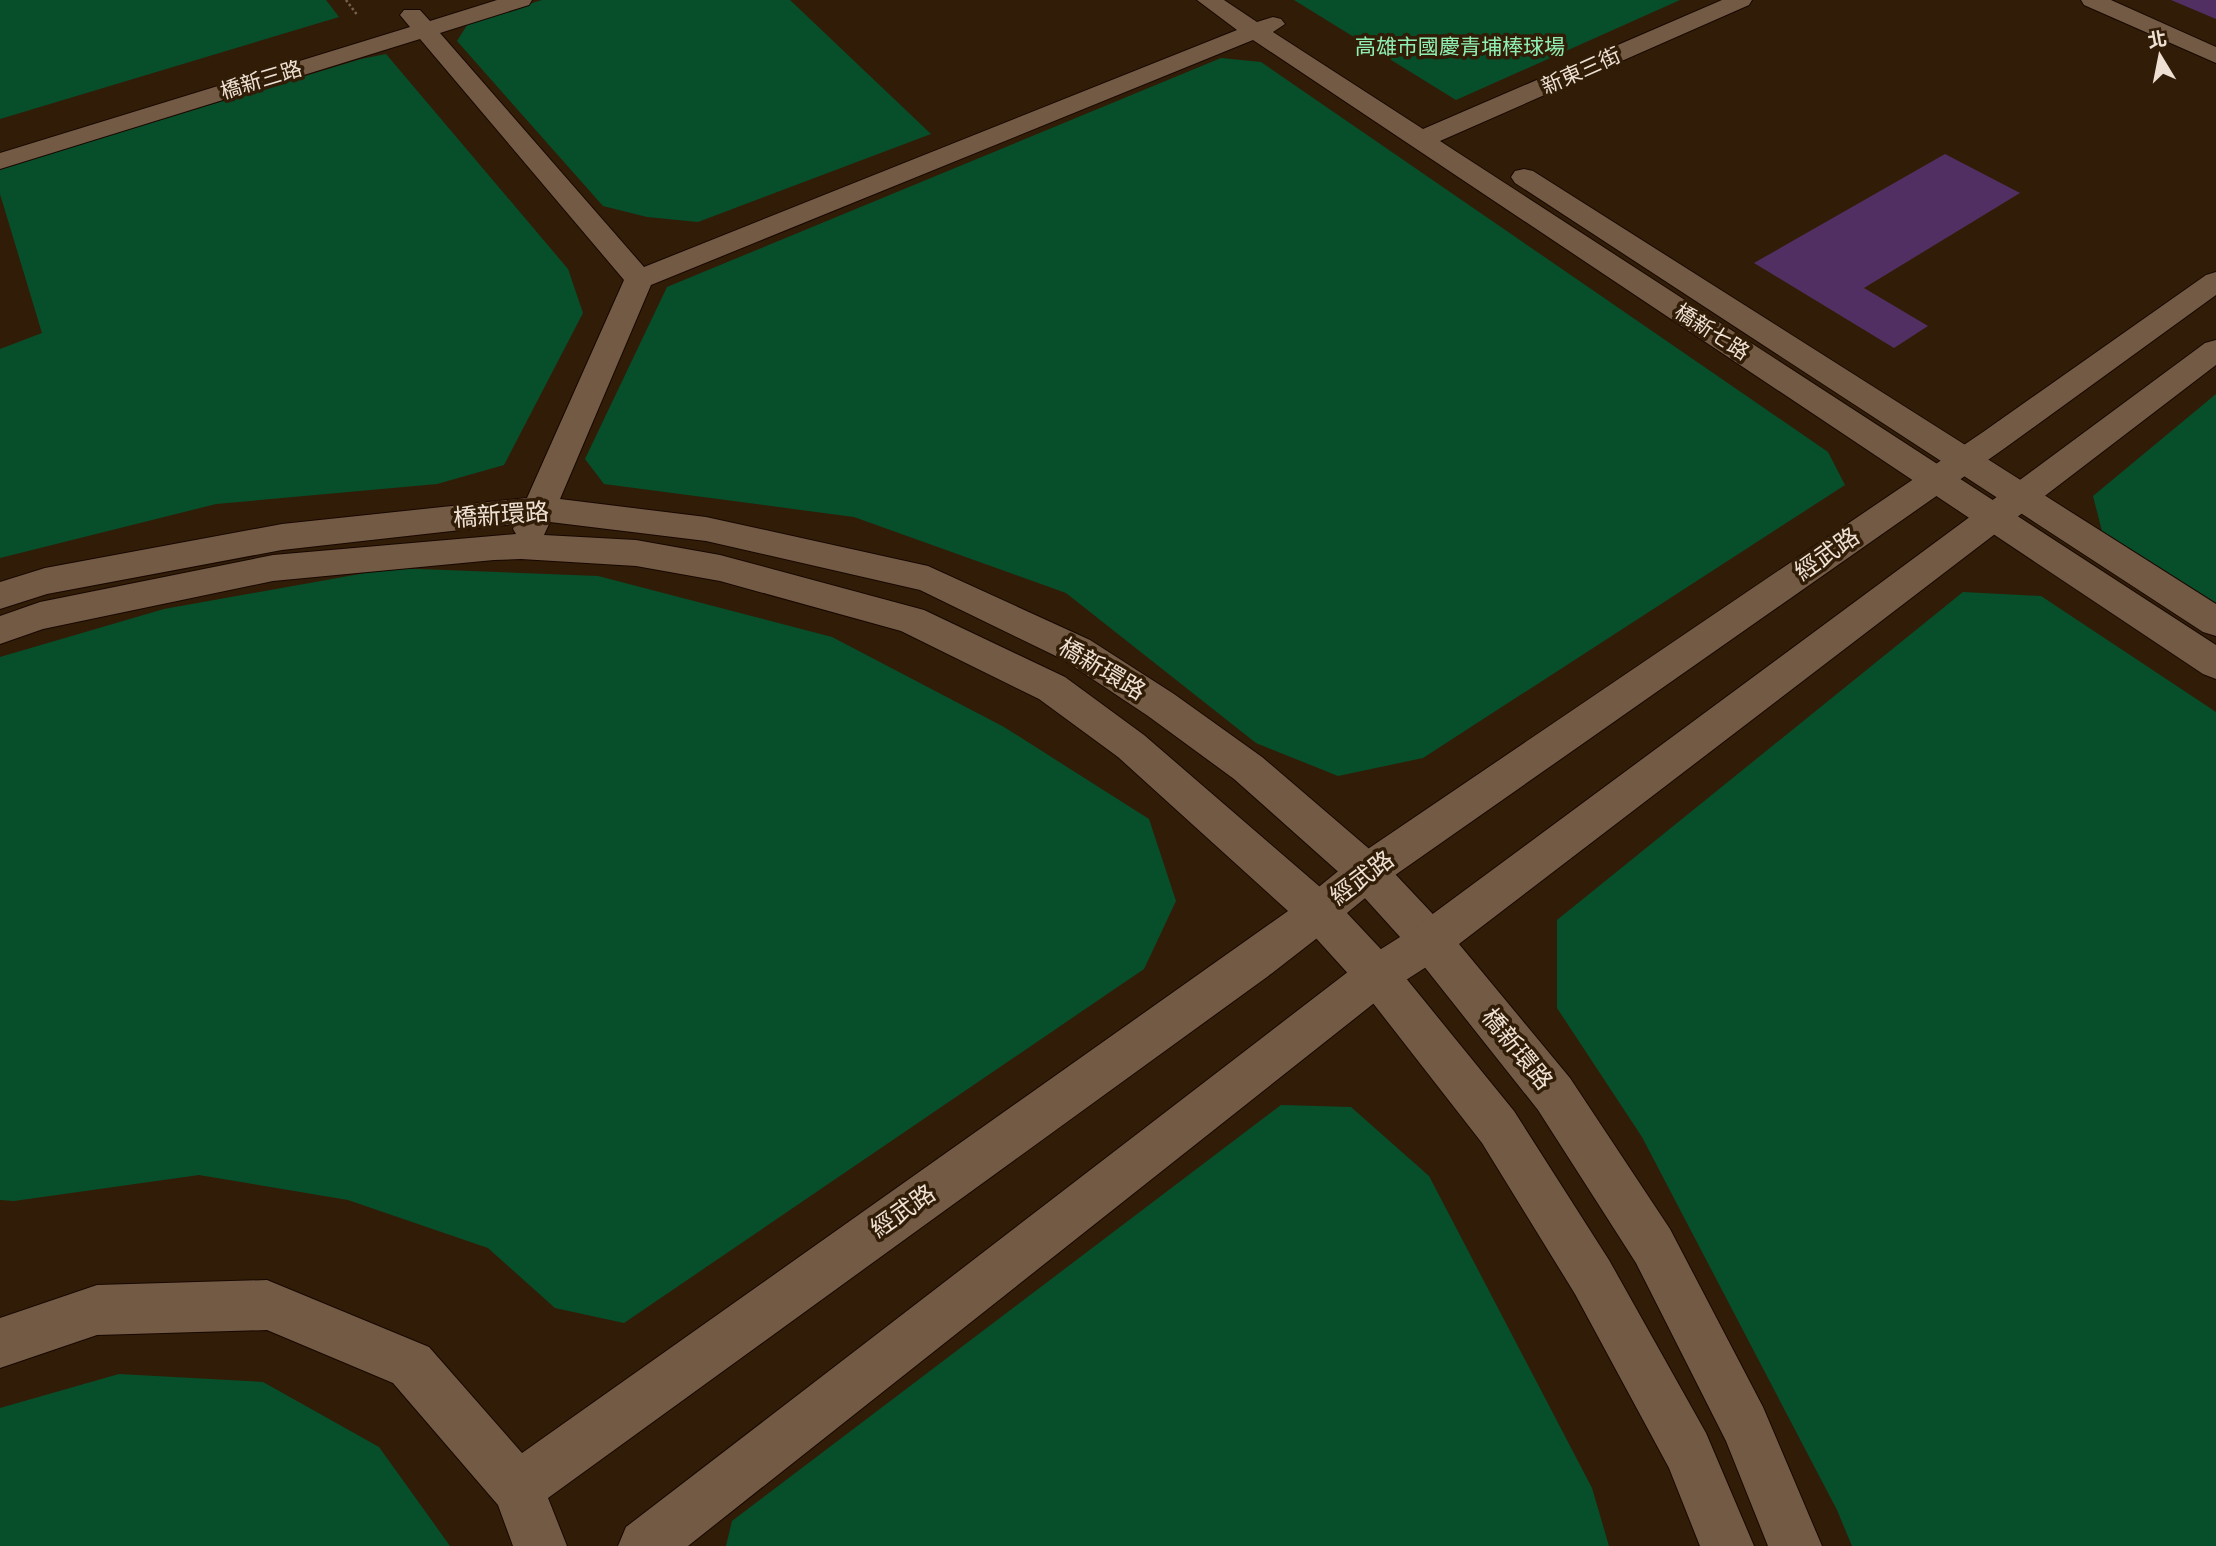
<svg xmlns="http://www.w3.org/2000/svg" width="2216" height="1546" viewBox="0 0 2216 1546" font-family="'IBM Plex Sans','Noto Sans TC',sans-serif">
	<style>
		.green { fill: #074f2b }
		.building { fill: #522f63 }
		.lines { fill: none; stroke-linecap: round; stroke-linejoin: round }
		.minor-casing { stroke: #180700; stroke-width: 2 }
		.tertiary-casing { stroke: #180700; stroke-width: 2 }
		.path { stroke: #746250; stroke-width: 2.5; stroke-dasharray: 2.5 2.5; stroke-linecap: butt }
		.minor { fill: #725a44; fill-rule: evenodd }
		.tertiary { fill: #725a44; fill-rule: evenodd }
		.labels { text-anchor: middle; stroke-width: 7; stroke-linejoin: round; paint-order: stroke }
		.far-park-label { font-size: 21px; fill: #8feeb1; stroke: #311d07 }
		.far-street-label { font-size: 21px; fill: #eee0d3; stroke: #311d07 }
		.street-label { font-size: 24px; fill: #eee0d3; stroke: #311d07 }
	</style>
	<rect width="100%" height="100%" fill="#311d07"/>
	<path class="green" d="M 0,0 L 326,0 L 339,17 L 0,119 Z
		M 542,0 L 790,0 L 931,134 L 698,222 L 647,217 L 603,206 L 457,41 L 469,22 Z
		M 1294,0 L 1680,0 L 1456,100 Z
		M 386,54 L 568,269 L 583,313 L 504,465 L 437,484 L 216,504 L 0,558 L 0,349 L 42,333 L 0,194 L 0,169 L 361,59 Z
		M 1221,58 L 1261,62 L 1828,452 L 1845,485 L 1423,758 L 1338,776 L 1256,743 L 1066,593 L 854,517 L 604,484 L 585,459 L 667,287 Z
		M 2216,394 L 2216,603 L 2102,531 L 2093,496 Z
		M 393,568 L 598,576 L 832,637 L 1004,727 L 1149,819 L 1176,901 L 1144,969 L 624,1323 L 555,1308 L 488,1248 L 348,1200 L 199,1175 L 14,1201 L 0,1200 L 0,657 L 164,609 Z
		M 1963,592 L 2041,596 L 2216,712 L 2216,1546 L 1852,1546 L 1837,1510 L 1642,1137 L 1557,1008 L 1557,920 Z
		M 1281,1105 L 1351,1107 L 1429,1176 L 1592,1488 L 1609,1546 L 726,1546 L 732,1521 Z
		M 119,1374 L 263,1382 L 379,1447 L 450,1546 L 0,1546 L 0,1408 Z"/>
	<path class="building" d="M 2171,0 L 2216,0 L 2216,19 Z
		M 1945,154 L 2020,193 L 1864,288 L 1928,326 L 1894,348 L 1754,263 Z"/>
	<g class="lines">
		<g class="minor-casing">
			<path id="minor" d="M 497,0 L 532,0 L 529,5 L 440,33 L 644,267 L 1237,30 L 1197,0 L 1224,0 L 1257,22 L 1273,17 L 1281,19 L 1285,24 L 1273,32 L 1423,129 L 1722,0 L 1752,0 L 1749,5 L 1440,141 L 2216,645 L 2216,679 L 2203,674 L 1253,40 L 651,285 L 560,499 L 706,517 L 928,566 L 1090,640 L 1174,694 L 1262,757 L 1381,859 L 1445,927 L 1451,941 L 1445,955 L 1392,989 L 688,1546 L 618,1546 L 626,1527 L 1362,961 L 1400,937 L 1353,885 L 1234,779 L 1148,716 L 1064,660 L 920,590 L 706,541 L 550,522 L 544,535 L 636,540 L 720,555 L 924,610 L 1065,677 L 1144,735 L 1334,899 L 1340,912 L 1334,925 L 1267,977 L 548,1498 L 567,1546 L 513,1546 L 498,1505 L 393,1383 L 267,1330 L 97,1335 L 0,1368 L 0,1318 L 97,1285 L 267,1280 L 429,1347 L 522,1453 L 1288,911 L 1118,757 L 1039,699 L 901,631 L 720,581 L 636,566 L 521,559 L 494,560 L 273,581 L 43,629 L 0,644 L 0,616 L 40,602 L 273,555 L 516,534 L 513,529 L 515,524 L 282,550 L 47,594 L 0,609 L 0,582 L 45,568 L 282,524 L 527,498 L 624,280 L 420,39 L 0,169 L 0,153 L 410,27 L 400,15 L 404,10 L 420,10 L 430,21 Z
				M 2081,0 L 2111,0 L 2216,47 L 2216,63 L 2084,5 Z
				M 1524,169 L 1533,171 L 2216,604 L 2216,636 L 2203,632 L 1515,183 L 1511,177 L 1515,171 Z"/>
		</g>
		<g class="tertiary-casing">
			<path id="tertiary" d="M 2216,272 L 2216,295 L 2005,448 L 1381,885 L 1347,913 L 1392,961 L 1514,1111 L 1609,1260 L 1706,1433 L 1754,1546 L 1700,1546 L 1669,1468 L 1575,1294 L 1482,1143 L 1362,989 L 1304,925 L 1298,912 L 1304,899 L 1353,859 L 1983,432 L 2206,275 Z
				M 2216,340 L 2216,365 L 1459,944 L 1570,1078 L 1670,1229 L 1763,1407 L 1822,1546 L 1768,1546 L 1726,1441 L 1636,1263 L 1538,1110 L 1415,955 L 1409,941 L 1415,927 L 2205,343 Z"/>
		</g>
		<path class="path" d="M 346,0 L 358,16"/>
		<use href="#minor" class="minor"/>
		<use href="#tertiary" class="tertiary"/>
	</g>
	<g class="labels">
		<g class="far-park-label">
			<text x="1460" y="54">高雄市國慶青埔棒球場</text>
		</g>
		<g class="far-street-label">
			<text transform="translate(1581 71) rotate(-24)" y="7">新東三街</text>
			<text transform="translate(261 80) rotate(-17)" y="7">橋新三路</text>
			<text transform="translate(1712 332) rotate(33)" y="7">橋新七路</text>
		</g>
		<g class="street-label">
			<text transform="translate(501 515) rotate(-4)" y="8">橋新環路</text>
			<text transform="translate(1827 554) rotate(-35)" y="8">經武路</text>
			<text transform="translate(1102 669) rotate(31)" y="8">橋新環路</text>
			<text transform="translate(1362 878) rotate(-37)" y="8">經武路</text>
			<text transform="translate(1517 1049) rotate(51)" y="8">橋新環路</text>
			<text transform="translate(903 1211) rotate(-35)" y="8">經武路</text>
		</g>
	</g>
	<g transform="translate(2160 56) rotate(350)" stroke="#311d07" stroke-width="5" paint-order="stroke">
	<path d="M0-5L12 26L0 18L-12 26Z" fill="#eee0d3"/>
	<text y="-10" font-size="19" font-weight="bold" text-anchor="middle" fill="#eee0d3">北</text>
	</g>
</svg>
